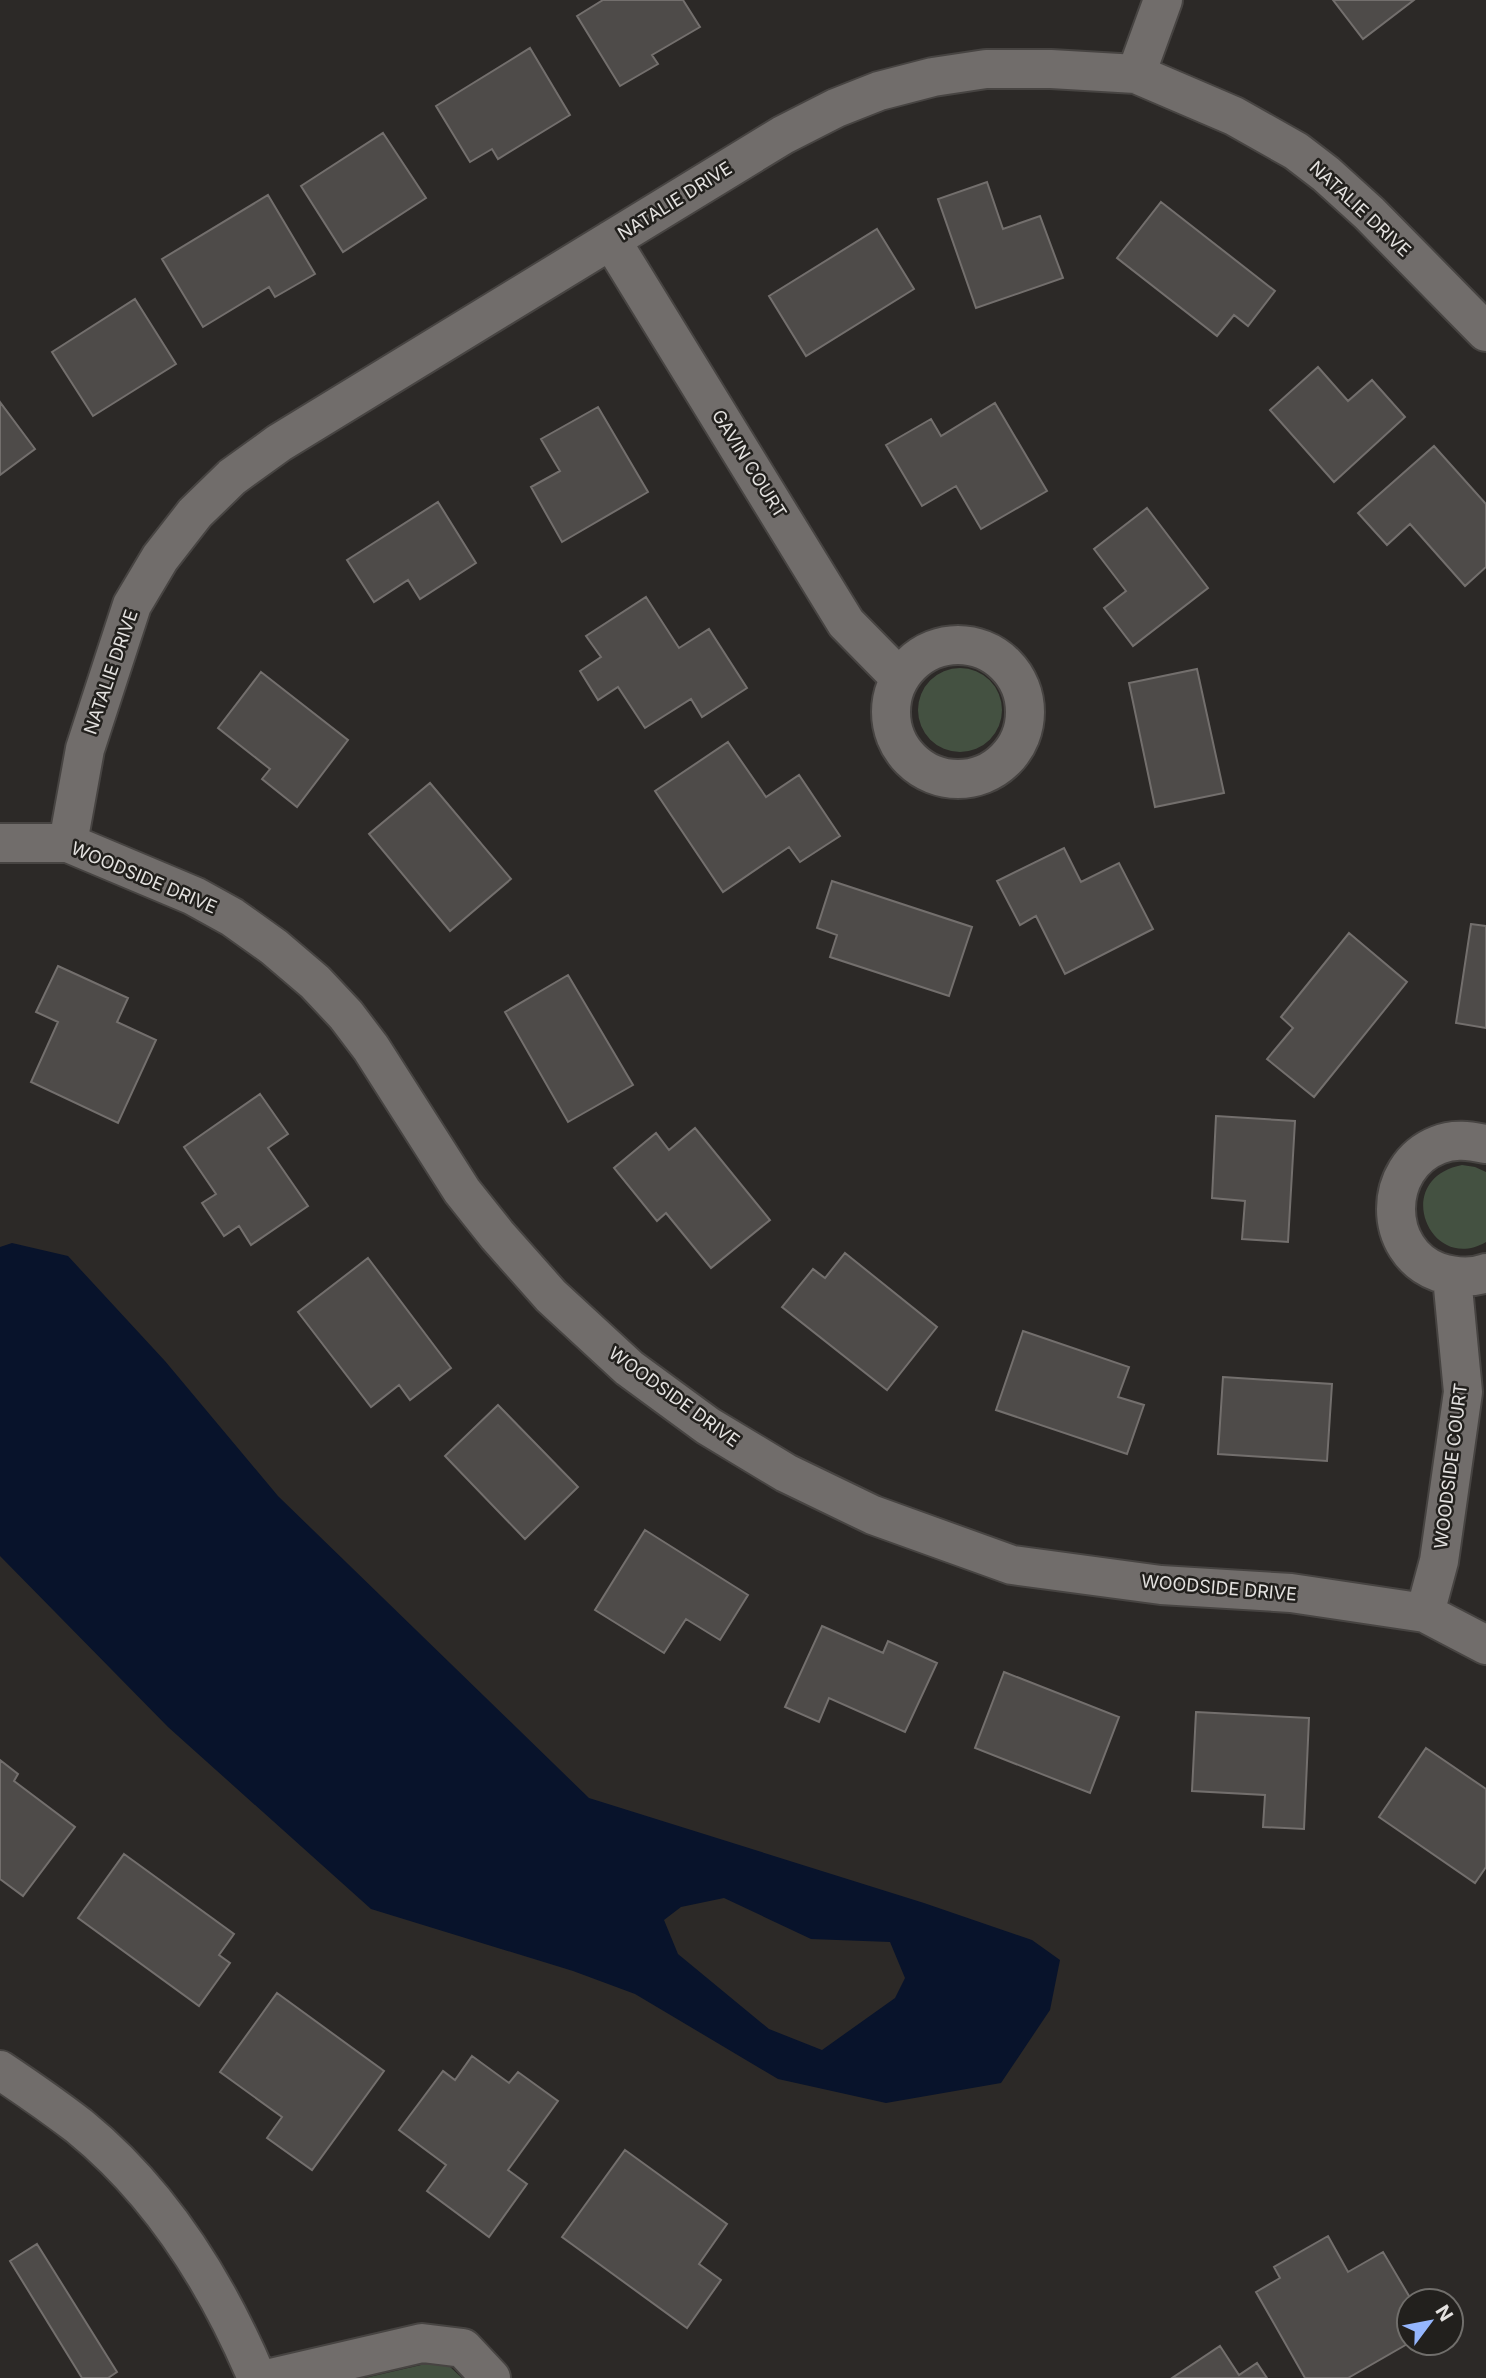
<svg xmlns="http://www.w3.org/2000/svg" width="1486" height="2378" viewBox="0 0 1486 2378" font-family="Inter,sans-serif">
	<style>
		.green { fill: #445141 }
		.water { fill: #08132b; fill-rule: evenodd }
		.building { fill: #4e4b49; stroke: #736f6d; stroke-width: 2 }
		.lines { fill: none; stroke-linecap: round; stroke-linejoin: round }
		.minor-casing { stroke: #474442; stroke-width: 42 }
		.minor { stroke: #716d6b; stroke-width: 38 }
		.labels { text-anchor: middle; stroke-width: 5; stroke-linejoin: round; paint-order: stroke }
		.street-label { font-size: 18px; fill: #e4e2e0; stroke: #22201d }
	</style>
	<rect width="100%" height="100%" fill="#2c2927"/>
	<path class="green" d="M918 710a42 42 0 1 1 84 0a42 42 0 1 1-84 0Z
		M 1462,1165 L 1475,1167 L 1486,1172 L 1486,1242 C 1430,1275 1390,1179 1462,1165 Z
		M 434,2362 L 448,2365 L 462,2378 L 365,2378 Z"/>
	<path class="water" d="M 12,1243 L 68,1256 L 165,1361 L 278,1496 L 589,1798 L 924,1903 L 1032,1940 L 1060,1960 L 1050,2010 L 1001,2083 L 886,2103 L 778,2079 L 635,1994 L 573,1971 L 371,1909 L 168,1727 L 0,1556 L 0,1247 ZM 724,1898 L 811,1939 L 890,1942 L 905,1978 L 895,1998 L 822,2050 L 769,2029 L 678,1954 L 664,1920 L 681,1907 Z"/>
	<path class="building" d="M 603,0 L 683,0 L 700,27 L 652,55 L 658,64 L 620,86 L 577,16 Z
		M 1333,0 L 1414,0 L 1363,39 Z
		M 530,48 L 570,115 L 498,159 L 492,149 L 470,162 L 436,106 Z
		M 383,133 L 426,198 L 343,252 L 301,186 Z
		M 987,182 L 1003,229 L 1040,216 L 1063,278 L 976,308 L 938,199 Z
		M 268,195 L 315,274 L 275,297 L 269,287 L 203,327 L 162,259 Z
		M 1161,202 L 1275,291 L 1248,326 L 1234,315 L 1217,336 L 1117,258 Z
		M 877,229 L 914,289 L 806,356 L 769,296 Z
		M 135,299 L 176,364 L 93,416 L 52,352 Z
		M 1318,367 L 1348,401 L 1372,380 L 1405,417 L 1334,482 L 1270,410 Z
		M 0,402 L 35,449 L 0,475 Z
		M 995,403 L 1047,491 L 981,529 L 956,486 L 922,506 L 886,445 L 931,419 L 941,436 Z
		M 598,407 L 648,492 L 562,542 L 531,487 L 560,471 L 541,439 Z
		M 1434,446 L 1486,504 L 1486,567 L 1465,586 L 1410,524 L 1387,545 L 1358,513 Z
		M 438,502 L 476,563 L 420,599 L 408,580 L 374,602 L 347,560 Z
		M 1147,508 L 1208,588 L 1133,646 L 1104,608 L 1126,591 L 1094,549 Z
		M 646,597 L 679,648 L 709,629 L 747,688 L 702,717 L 691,699 L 645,728 L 618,687 L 598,700 L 580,671 L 601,657 L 586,636 Z
		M 1197,669 L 1224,793 L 1155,807 L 1129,683 Z
		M 261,672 L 348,740 L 297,807 L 262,779 L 270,769 L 218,728 Z
		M 728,742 L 766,797 L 799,775 L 840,836 L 800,862 L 789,847 L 723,892 L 655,791 Z
		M 430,783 L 511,879 L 450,931 L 369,834 Z
		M 1064,848 L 1081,882 L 1119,863 L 1153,929 L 1065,974 L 1036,916 L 1020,925 L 997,881 Z
		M 832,881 L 972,927 L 949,996 L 830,957 L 837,935 L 817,928 Z
		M 1471,924 L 1486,926 L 1486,1028 L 1456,1023 Z
		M 1349,933 L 1407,982 L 1314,1097 L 1267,1059 L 1293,1028 L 1281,1017 Z
		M 58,966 L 128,998 L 117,1022 L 156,1040 L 118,1123 L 31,1082 L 58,1022 L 36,1012 Z
		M 568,975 L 633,1085 L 568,1122 L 505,1012 Z
		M 260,1094 L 288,1134 L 268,1148 L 308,1206 L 251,1245 L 239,1226 L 224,1236 L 202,1203 L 216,1194 L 184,1147 Z
		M 1216,1116 L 1295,1121 L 1288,1242 L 1242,1239 L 1245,1201 L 1212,1198 Z
		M 695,1128 L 770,1220 L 711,1268 L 666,1213 L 657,1221 L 614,1168 L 656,1133 L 669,1150 Z
		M 845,1253 L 937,1327 L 887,1390 L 782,1307 L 813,1269 L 825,1278 Z
		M 368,1258 L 451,1368 L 410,1400 L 399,1385 L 371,1407 L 298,1312 Z
		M 1023,1331 L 1129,1367 L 1118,1397 L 1144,1405 L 1127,1454 L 996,1410 Z
		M 1223,1377 L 1332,1384 L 1327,1461 L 1218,1454 Z
		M 498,1405 L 578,1487 L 525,1539 L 445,1456 Z
		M 645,1530 L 748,1595 L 720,1640 L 686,1619 L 664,1653 L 595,1610 Z
		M 822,1626 L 883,1653 L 888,1641 L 937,1663 L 905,1732 L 829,1698 L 819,1722 L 785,1707 Z
		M 1004,1672 L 1119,1717 L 1090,1793 L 975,1748 Z
		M 1196,1712 L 1309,1718 L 1304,1829 L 1263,1827 L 1265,1795 L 1192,1791 Z
		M 1426,1748 L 1486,1789 L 1486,1867 L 1475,1883 L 1379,1817 Z
		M 0,1760 L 18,1774 L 14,1781 L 75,1827 L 23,1896 L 0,1879 Z
		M 124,1854 L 234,1934 L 219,1955 L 230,1963 L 199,2006 L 78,1918 Z
		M 277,1993 L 384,2071 L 312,2170 L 267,2138 L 282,2117 L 220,2072 Z
		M 472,2056 L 509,2083 L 518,2072 L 558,2101 L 508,2170 L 527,2184 L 489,2237 L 427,2191 L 446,2165 L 399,2130 L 443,2071 L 455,2080 Z
		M 625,2150 L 727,2224 L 699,2264 L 721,2280 L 687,2328 L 562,2237 Z
		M 1328,2236 L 1348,2272 L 1383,2252 L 1412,2301 L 1409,2301 L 1409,2343 L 1348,2378 L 1305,2378 L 1256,2292 L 1280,2278 L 1274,2267 Z
		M 37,2244 L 117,2372 L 108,2378 L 82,2378 L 10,2261 Z
		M 1220,2346 L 1239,2375 L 1257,2363 L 1267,2378 L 1172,2378 Z"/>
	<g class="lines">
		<g class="minor-casing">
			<path id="minor" d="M 1136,74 L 1163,0
				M 611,240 L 846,623 L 900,678
				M891 712a67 67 0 1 1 134 0a67 67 0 1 1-134 0Z
				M 0,843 L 68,843 L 194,896 L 232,917 L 274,947 L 315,982 L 346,1015 L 371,1048 L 462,1191 L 497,1235 L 551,1296 L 629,1368 L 708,1426 L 786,1473 L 873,1515 L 1012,1565 L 1161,1585 L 1291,1593 L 1425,1613 L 1486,1645
				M 68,843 L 85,749 L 132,605 L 160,558 L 195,513 L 232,477 L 279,443 L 783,135 L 836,108 L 879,91 L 933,77 L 986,69 L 1051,69 L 1136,74 L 1234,116 L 1296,151 L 1326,174 L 1369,213 L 1486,332
				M 1486,1144 C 1470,1141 1454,1138 1438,1145 C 1382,1167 1382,1251 1438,1272 C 1454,1277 1470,1279 1486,1273
				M 1425,1613 L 1439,1561 L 1463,1392 L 1452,1277
				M 0,2070 C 27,2088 53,2106 79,2126 C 160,2192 217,2283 257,2378
				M 271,2378 L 422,2343 L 463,2348 L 491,2378"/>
		</g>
		<use href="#minor" class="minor"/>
	</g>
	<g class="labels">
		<g class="street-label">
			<text transform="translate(675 201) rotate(-32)" y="6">NATALIE DRIVE</text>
			<text transform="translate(1360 209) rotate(43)" y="6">NATALIE DRIVE</text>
			<text transform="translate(749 464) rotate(58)" y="6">GAVIN COURT</text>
			<text transform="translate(111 672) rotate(-71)" y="6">NATALIE DRIVE</text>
			<text transform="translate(144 878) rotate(23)" y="6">WOODSIDE DRIVE</text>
			<text transform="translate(674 1397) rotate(36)" y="6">WOODSIDE DRIVE</text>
			<text transform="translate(1451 1466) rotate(-83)" y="6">WOODSIDE COURT</text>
			<text transform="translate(1219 1588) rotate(5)" y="6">WOODSIDE DRIVE</text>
		</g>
	</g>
	<g transform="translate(1430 2322) rotate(58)"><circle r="33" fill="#22201d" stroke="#706e6b" stroke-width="2"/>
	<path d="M0-5L12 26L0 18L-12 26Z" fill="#95b6fd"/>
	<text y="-10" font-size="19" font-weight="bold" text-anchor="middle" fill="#e4e2e0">N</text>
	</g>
</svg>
